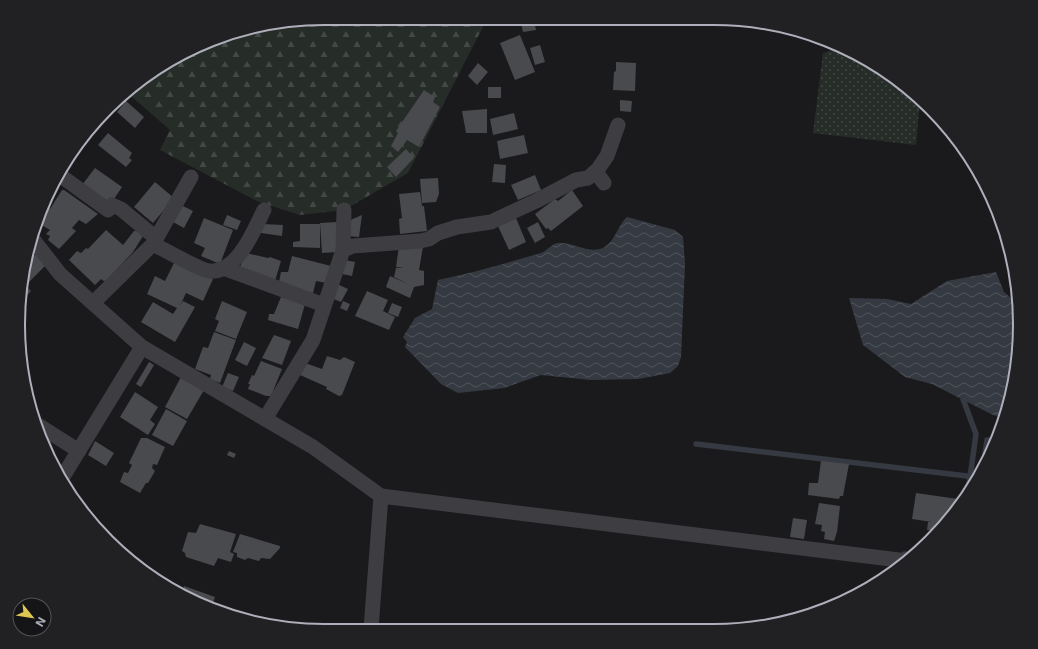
<svg xmlns="http://www.w3.org/2000/svg" width="1038" height="649" viewBox="0 0 1038 649" font-family="Inter,sans-serif">
	<style>
		.grass { fill: url(#grass-dots) }
		.forest { fill: url(#forest-firs) }
		.water { fill: url(#water-waves) }
		.lines { fill: none; stroke-linecap: round; stroke-linejoin: round }
		.stream { stroke: #353a42; stroke-width: 5.5 }
		.building { fill: #494a4e }
		.street { stroke: #3d3d42; stroke-width: 15 }
		.rim { fill: none; stroke: #aeafba; stroke-width: 2 }
	</style>
	<defs>
		<pattern id="grass-dots" width="8" height="8" patternUnits="userSpaceOnUse"><rect width="8" height="8" fill="#262d28"/><path d="M2 2h.1M6 6h.1" fill="none" stroke="#434945" stroke-width="1.8" stroke-linecap="round"/></pattern>
		<pattern id="forest-firs" width="22" height="20" patternUnits="userSpaceOnUse"><rect width="22" height="20" fill="#262d28"/><path d="M5 1l3.5 6h-7zM16 11l3.5 6h-7z" fill="#434945"/></pattern>
		<pattern id="water-waves" width="16" height="10" patternUnits="userSpaceOnUse"><rect width="16" height="10" fill="#353a42"/><path d="M0 5q4-4 8 0t8 0" fill="none" stroke="#50545b"/></pattern>
	</defs>
	<rect width="100%" height="100%" fill="#1a1a1c"/>
	<path class="grass" d="M 841,47 L 900,81 L 920,100 L 916,145 L 813,133 L 823,53 Z"/>
	<path class="forest" d="M 325,18 L 489,19 L 487,19 L 408,173 L 344,210 L 300,215 L 259,202 L 160,150 L 170,130 L 131,96 L 113,108 L 154,70 L 226,34 Z
		M 708,20 L 753,21 L 794,32 L 785,34 Z"/>
	<path class="water" d="M 627,217 L 675,230 L 683,237 L 685,264 L 681,357 L 678,366 L 670,373 L 638,379 L 591,380 L 541,375 L 504,388 L 458,393 L 441,384 L 405,347 L 407,342 L 403,337 L 415,318 L 432,309 L 438,280 C 473,273 507,263 541,253 C 547,251 552,243 559,243 C 574,242 588,254 603,248 C 615,242 618,225 627,217 Z
		M 996,272 L 1004,292 L 1018,305 C 1019,343 1018,382 1004,418 L 993,415 L 932,384 L 905,377 L 863,345 L 849,298 L 887,299 L 911,304 L 947,281 Z"/>
	<g class="lines">
		<path class="stream" d="M 963,399 L 976,434 L 968,492
			M 696,444 L 967,476
			M 983,469 L 987,440 L 996,441
			M 904,554 L 916,555"/>
	</g>
	<path class="building" d="M 534,20 L 536,30 L 523,32 L 521,23 Z
		M 520,35 L 535,72 L 515,80 L 500,43 Z
		M 540,45 L 545,62 L 535,65 L 530,48 Z
		M 616,62 L 636,63 L 635,91 L 613,90 L 614,72 L 616,71 Z
		M 478,63 L 488,72 L 477,85 L 468,76 Z
		M 488,87 L 501,87 L 501,98 L 488,98 Z
		M 424,90 L 435,97 L 433,102 L 440,107 L 419,147 L 407,140 L 398,152 L 391,146 L 398,133 L 396,131 Z
		M 620,100 L 632,101 L 631,112 L 620,111 Z
		M 126,101 L 144,117 L 135,128 L 117,112 Z
		M 487,109 L 487,133 L 466,133 L 462,111 Z
		M 514,113 L 518,129 L 493,135 L 490,119 Z
		M 97,124 L 89,138 L 85,134 Z
		M 108,133 L 132,153 L 129,158 L 132,160 L 126,167 L 98,145 Z
		M 85,135 L 90,139 L 71,159 L 81,138 Z
		M 524,135 L 528,153 L 500,159 L 497,141 Z
		M 406,149 L 414,158 L 396,177 L 387,167 Z
		M 494,164 L 506,165 L 505,183 L 492,182 Z
		M 95,168 L 122,187 L 110,205 L 82,185 Z
		M 535,175 L 541,190 L 518,200 L 511,185 Z
		M 438,178 L 439,194 L 436,202 L 422,203 L 420,179 Z
		M 155,182 L 174,198 L 153,223 L 134,207 Z
		M 62,190 L 64,190 L 98,214 L 86,224 L 79,220 L 72,228 L 76,231 L 59,249 L 48,240 L 50,236 L 46,234 L 50,230 L 40,224 L 42,220 L 39,219 L 48,207 L 50,209 Z
		M 572,190 L 583,206 L 551,231 L 548,228 L 546,229 L 535,214 L 555,199 L 558,201 Z
		M 420,192 L 422,206 L 424,206 L 427,231 L 400,234 L 399,219 L 402,218 L 399,194 Z
		M 183,206 L 193,211 L 184,228 L 171,221 L 171,219 Z
		M 227,215 L 241,221 L 237,230 L 223,225 Z
		M 362,215 L 359,237 L 347,236 L 348,221 Z
		M 204,218 L 233,230 L 220,264 L 201,256 L 205,248 L 194,243 Z
		M 516,218 L 526,242 L 509,250 L 498,226 Z
		M 337,222 L 337,252 L 322,253 L 320,223 Z
		M 538,222 L 545,237 L 535,243 L 527,228 Z
		M 262,224 L 283,225 L 282,236 L 261,233 Z
		M 300,224 L 320,224 L 320,248 L 293,247 L 293,242 L 300,241 Z
		M 106,230 L 123,245 L 134,231 L 137,231 L 143,236 L 133,252 L 105,282 L 101,279 L 95,285 L 69,260 L 77,251 L 81,253 L 86,248 L 88,249 Z
		M 399,246 L 423,247 L 419,270 L 424,271 L 424,285 L 414,287 L 410,298 L 386,287 L 390,276 L 408,284 L 394,277 L 396,268 L 404,268 L 396,267 Z
		M 246,253 L 268,258 L 270,257 L 281,261 L 275,281 L 240,267 Z
		M 36,254 L 46,265 L 27,284 L 25,282 L 29,256 L 31,258 Z
		M 292,256 L 331,266 L 327,283 L 316,281 L 313,293 L 289,288 L 279,282 L 281,272 L 288,272 Z
		M 345,260 L 355,262 L 352,276 L 342,274 Z
		M 175,261 L 213,279 L 203,301 L 186,293 L 180,306 L 183,301 L 195,307 L 175,342 L 141,322 L 153,302 L 173,314 L 177,308 L 147,294 L 155,276 L 165,281 Z
		M 337,284 L 348,289 L 341,302 L 331,298 Z
		M 25,285 L 31,291 L 22,301 L 23,291 Z
		M 367,291 L 388,300 L 383,311 L 395,317 L 389,330 L 355,316 Z
		M 281,297 L 305,304 L 298,329 L 268,320 L 269,314 L 274,314 Z
		M 222,301 L 247,312 L 236,339 L 215,331 L 219,321 L 215,319 Z
		M 343,301 L 350,304 L 347,311 L 340,308 Z
		M 392,303 L 402,307 L 398,317 L 388,313 Z
		M 214,332 L 236,340 L 220,383 L 210,379 L 211,375 L 195,369 L 203,347 L 208,348 Z
		M 274,335 L 291,341 L 282,365 L 262,358 Z
		M 244,342 L 256,348 L 247,366 L 235,360 Z
		M 327,356 L 340,360 L 344,357 L 355,362 L 342,395 L 339,396 L 326,389 L 327,387 L 300,375 L 305,363 L 322,369 Z
		M 261,361 L 282,369 L 271,396 L 266,396 L 248,389 L 250,384 L 248,384 L 252,375 L 254,376 Z
		M 149,362 L 154,365 L 141,387 L 136,384 Z
		M 228,373 L 239,377 L 233,391 L 222,387 Z
		M 181,377 L 204,390 L 187,419 L 165,407 Z
		M 135,392 L 158,407 L 150,420 L 155,424 L 148,435 L 120,417 Z
		M 166,409 L 187,421 L 173,446 L 152,435 Z
		M 141,438 L 147,438 L 165,447 L 157,465 L 153,464 L 152,468 L 155,471 L 148,483 L 146,483 L 140,493 L 120,482 L 124,472 L 128,473 L 132,465 L 129,463 Z
		M 95,441 L 114,453 L 106,466 L 88,455 Z
		M 229,451 L 236,454 L 234,458 L 227,455 Z
		M 821,461 L 849,464 L 843,496 L 840,496 L 839,499 L 808,495 L 809,483 L 818,483 Z
		M 916,493 L 958,499 L 956,512 L 938,531 L 927,530 L 928,522 L 932,522 L 912,519 Z
		M 819,503 L 840,506 L 837,532 L 834,541 L 824,539 L 825,532 L 821,531 L 822,525 L 815,524 Z
		M 793,518 L 807,520 L 804,539 L 790,537 Z
		M 200,524 L 236,534 L 230,552 L 234,554 L 231,562 L 218,558 L 214,566 L 186,557 L 185,553 L 182,551 L 188,532 L 196,533 Z
		M 240,534 L 280,546 L 280,548 L 270,559 L 261,558 L 259,561 L 248,558 L 245,560 L 237,557 L 237,553 L 233,552 Z
		M 184,586 L 215,597 L 211,609 L 182,593 Z"/>
	<g class="lines">
		<path class="street" d="M 596,172 L 604,183
			M 61,176 L 108,210 L 112,205 L 121,209 L 156,238
			M 32,238 L 60,274 L 142,347 L 313,447 L 381,496 L 907,561
			M 153,244 C 163,249 200,270 209,271 C 237,274 254,230 264,210
			M 343,250 L 353,246 L 420,241 L 429,239 L 438,233 L 457,227 L 491,222 L 536,201 L 576,180 L 588,178 L 598,169 L 607,156 L 618,125
			M 223,268 L 324,305
			M 93,303 L 153,244 L 191,177
			M 265,419 L 313,340 L 343,250 L 344,210
			M 38,425 L 79,451
			M 62,478 L 142,347
			M 371,629 L 381,496"/>
	</g>
	<path d="M0 0H1038V649H0ZM324 25H714A299 299 0 0 1 1013 324V325A299 299 0 0 1 714 624H324A299 299 0 0 1 25 325V324A299 299 0 0 1 324 25Z" fill="#212124" fill-rule="evenodd"/>
	<path class="rim" d="M324 25H714A299 299 0 0 1 1013 324V325A299 299 0 0 1 714 624H324A299 299 0 0 1 25 325V324A299 299 0 0 1 324 25Z"/>
	<g transform="translate(32 617) rotate(120)"><circle r="19" fill="#151517" stroke="#525358"/>
	<path d="M0-3L7 15L0 10L-7 15Z" fill="#ddc750"/>
	<text y="-6" font-size="11" font-weight="bold" text-anchor="middle" fill="#aeafba">N</text>
	</g>
</svg>
